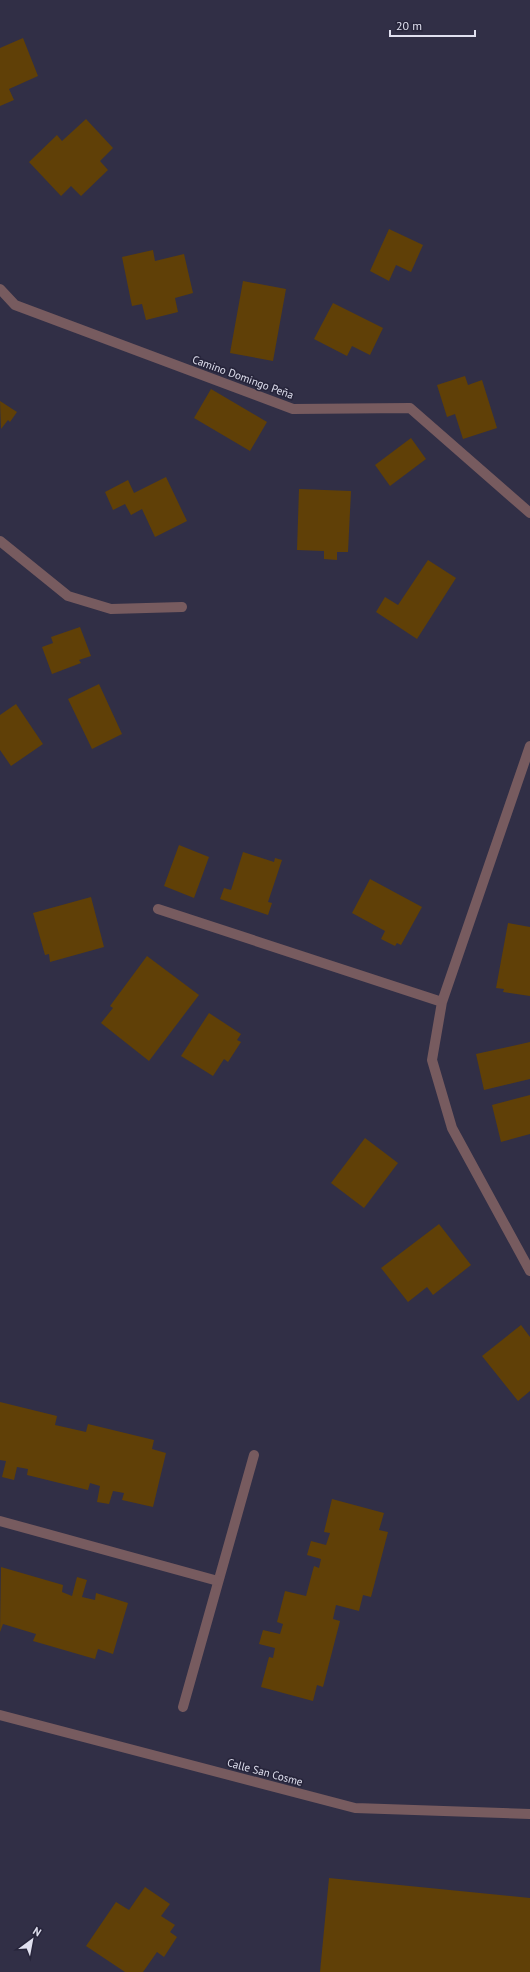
<svg xmlns="http://www.w3.org/2000/svg" width="530" height="1972" viewBox="0 0 530 1972" font-family="'PT Sans',sans-serif">
	<style>
		.building { fill: #604007 }
		.lines { fill: none; stroke-linecap: round; stroke-linejoin: round }
		.lane { stroke: #775b5f; stroke-width: 10 }
		.street { stroke: #775b5f; stroke-width: 10 }
		.labels { text-anchor: middle; stroke-width: 3.5; stroke-linejoin: round; paint-order: stroke }
		.street-label { font-size: 11px; fill: #e0e0ef; stroke: #27253b }
	</style>
	<rect width="100%" height="100%" fill="#312f46"/>
	<path class="building" d="M 23,38 L 38,76 L 9,89 L 14,100 L 0,106 L 0,48 Z
		M 86,119 L 113,148 L 100,161 L 108,170 L 81,196 L 71,186 L 61,196 L 29,162 L 57,135 L 62,141 Z
		M 389,229 L 423,245 L 411,272 L 396,265 L 389,281 L 370,271 Z
		M 153,250 L 155,261 L 184,254 L 193,293 L 175,298 L 178,312 L 146,320 L 142,304 L 132,306 L 122,257 Z
		M 243,281 L 286,289 L 273,361 L 230,353 Z
		M 333,303 L 383,328 L 370,355 L 352,346 L 347,356 L 314,339 Z
		M 465,376 L 468,385 L 482,380 L 497,428 L 463,439 L 455,414 L 447,417 L 437,385 Z
		M 211,389 L 267,422 L 250,451 L 194,418 Z
		M 0,401 L 17,412 L 10,422 L 8,420 L 1,429 Z
		M 411,438 L 426,459 L 390,486 L 375,465 Z
		M 166,477 L 187,521 L 155,537 L 142,509 L 131,515 L 125,504 L 113,510 L 105,492 L 128,480 L 134,493 Z
		M 299,489 L 351,491 L 348,552 L 337,552 L 337,560 L 324,559 L 324,551 L 297,550 Z
		M 428,560 L 456,578 L 417,639 L 376,612 L 385,597 L 398,605 Z
		M 80,627 L 91,656 L 79,660 L 81,663 L 52,674 L 42,647 L 53,643 L 51,637 Z
		M 99,684 L 122,734 L 92,749 L 68,699 Z
		M 16,704 L 43,744 L 11,766 L 0,750 L 0,715 Z
		M 179,845 L 209,857 L 194,898 L 164,886 Z
		M 243,852 L 274,862 L 275,858 L 282,860 L 268,902 L 272,903 L 268,915 L 220,899 L 224,888 L 231,890 Z
		M 370,879 L 422,907 L 401,945 L 397,943 L 395,946 L 381,939 L 385,931 L 352,913 Z
		M 91,897 L 104,947 L 50,962 L 49,954 L 45,955 L 33,913 Z
		M 508,923 L 530,927 L 530,996 L 503,992 L 504,989 L 496,988 Z
		M 147,956 L 199,995 L 149,1061 L 101,1023 L 113,1008 L 110,1006 Z
		M 209,1013 L 241,1034 L 237,1040 L 241,1042 L 228,1062 L 224,1059 L 213,1076 L 181,1056 Z
		M 530,1042 L 530,1079 L 484,1090 L 476,1054 Z
		M 530,1095 L 530,1134 L 501,1142 L 492,1105 Z
		M 365,1138 L 398,1163 L 364,1208 L 331,1183 Z
		M 439,1224 L 471,1265 L 433,1295 L 427,1287 L 408,1302 L 381,1268 Z
		M 521,1325 L 530,1337 L 530,1391 L 518,1401 L 482,1356 Z
		M 0,1402 L 57,1416 L 55,1425 L 86,1432 L 88,1424 L 154,1440 L 152,1449 L 166,1453 L 153,1507 L 122,1500 L 124,1493 L 113,1491 L 109,1504 L 97,1502 L 100,1486 L 90,1483 L 88,1490 L 27,1475 L 28,1469 L 17,1467 L 14,1480 L 2,1477 L 6,1461 L 0,1460 Z
		M 332,1499 L 384,1513 L 379,1530 L 388,1532 L 371,1597 L 363,1595 L 359,1611 L 336,1605 L 333,1619 L 340,1621 L 323,1687 L 317,1685 L 313,1701 L 261,1687 L 269,1657 L 273,1658 L 275,1648 L 259,1644 L 263,1630 L 280,1634 L 283,1624 L 277,1622 L 285,1591 L 306,1596 L 314,1566 L 319,1568 L 321,1559 L 307,1555 L 311,1541 L 326,1545 L 330,1533 L 324,1532 Z
		M 1,1567 L 63,1585 L 62,1592 L 72,1596 L 77,1577 L 87,1580 L 82,1597 L 95,1600 L 96,1593 L 128,1603 L 113,1654 L 98,1649 L 95,1659 L 33,1641 L 36,1634 L 3,1624 L 0,1632 Z
		M 329,1878 L 530,1898 L 530,1972 L 320,1972 Z
		M 145,1887 L 170,1904 L 161,1916 L 175,1925 L 170,1932 L 177,1937 L 164,1957 L 157,1952 L 143,1972 L 125,1972 L 86,1946 L 116,1902 L 129,1910 Z"/>
	<g class="lines">
		<path class="lane" d="M 183,1707 L 254,1455"/>
		<path class="street" d="M 0,289 L 15,305 L 293,409 L 410,408 L 530,513
			M 0,541 L 68,596 L 111,609 L 182,607
			M 530,746 L 442,1002 L 432,1060 L 452,1128 L 530,1271
			M 158,909 L 442,1002
			M 0,1521 L 218,1581
			M 0,1715 L 355,1808 L 530,1814"/>
	</g>
	<g class="labels">
		<g class="street-label">
			<text transform="translate(243 377) rotate(20)" y="4">Camino Domingo Peña</text>
			<text transform="translate(265 1772) rotate(15)" y="4">Calle San Cosme</text>
		</g>
	</g>
	<g transform="translate(32 1940) rotate(32)" stroke="#27253b" stroke-width="3" paint-order="stroke">
	<path d="M0-3L7 15L0 10L-7 15Z" fill="#e0e0ef"/>
	<text y="-6" font-size="11" font-weight="bold" text-anchor="middle" fill="#e0e0ef">N</text>
	</g>
	<path d="M390 30v6h85v-6" fill="none" stroke="#e0e0ef" stroke-width="2"/>
	<text x="396" y="30" font-size="12" fill="#e0e0ef" stroke="#27253b" stroke-width="3" paint-order="stroke">20 m</text>
</svg>
